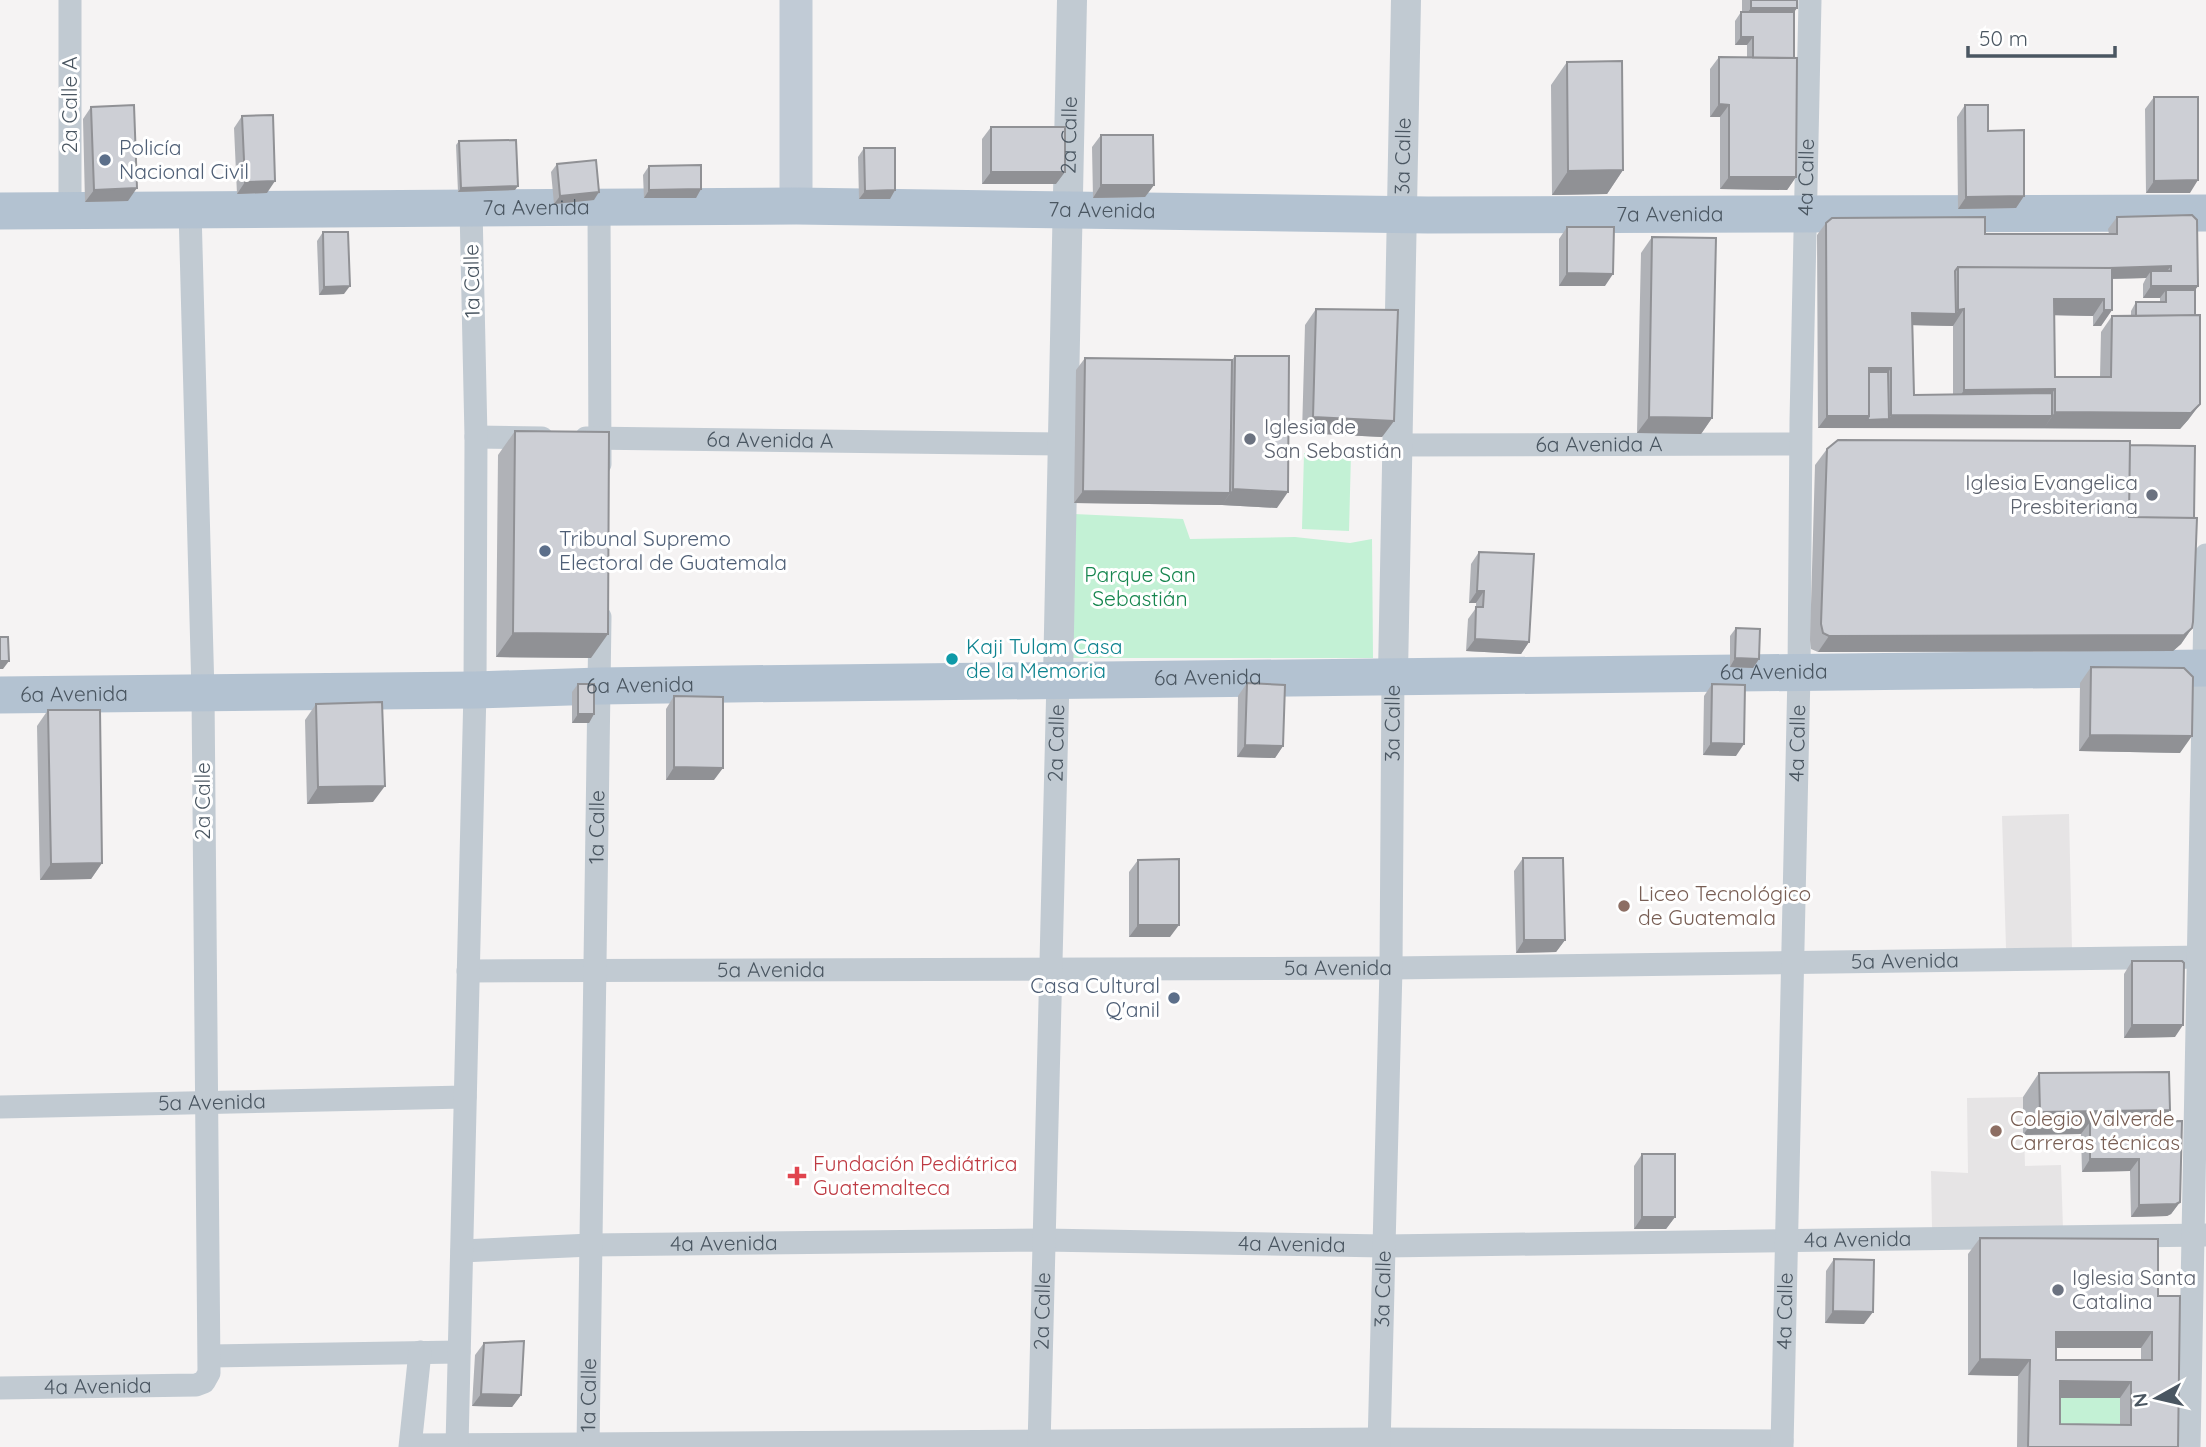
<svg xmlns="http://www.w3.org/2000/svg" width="2206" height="1447" viewBox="0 0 2206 1447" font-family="Quicksand,sans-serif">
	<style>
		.education { fill: #e6e4e5 }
		.green { fill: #c3f1d5 }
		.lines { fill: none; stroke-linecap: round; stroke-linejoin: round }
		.minor { stroke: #c1cad2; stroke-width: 23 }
		.tertiary { stroke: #c1cad2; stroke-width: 30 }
		.secondary { stroke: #c1cbd6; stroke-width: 33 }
		.primary { stroke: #b3c2d1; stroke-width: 37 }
		.wall { fill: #b0b2b7; fill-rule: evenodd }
		.shaded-wall { fill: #909195 }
		.building { fill: #cdcfd5; stroke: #909195; stroke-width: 2; fill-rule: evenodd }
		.service-dot { fill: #5c6f8a; stroke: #fff; stroke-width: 2.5 }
		.worship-dot { fill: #6b7280; stroke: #fff; stroke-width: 2.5 }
		.culture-dot { fill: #0f9aa8; stroke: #fff; stroke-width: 2.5 }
		.education-dot { fill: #8d6e63; stroke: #fff; stroke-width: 2.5 }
		.health-dot { fill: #e0444e; stroke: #fff; stroke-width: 2.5 }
		.labels { text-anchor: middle; stroke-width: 6; stroke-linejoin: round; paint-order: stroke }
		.street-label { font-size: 21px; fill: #4a5661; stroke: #fff }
		.service-label { font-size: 21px; fill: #4e5e75; stroke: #fff; text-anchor: start }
		.worship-label { font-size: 21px; fill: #5b616d; stroke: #fff; text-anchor: start }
		.park-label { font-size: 21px; fill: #17864f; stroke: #fff }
		.culture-label { font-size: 21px; fill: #0d838f; stroke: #fff; text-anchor: start }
		.education-label { font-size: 21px; fill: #785e54; stroke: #fff; text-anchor: start }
		.health-label { font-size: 21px; fill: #be3a42; stroke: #fff; text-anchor: start }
	</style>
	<rect width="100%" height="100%" fill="#f5f3f3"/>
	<path class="education" d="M 2069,814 L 2072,949 L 2006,948 L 2002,816 Z
		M 2023,1097 L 2025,1166 L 2061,1165 L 2063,1230 L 1932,1228 L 1931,1171 L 1968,1173 L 1967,1098 Z"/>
	<path class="green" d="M 1304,453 L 1351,454 L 1349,531 L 1302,529 Z
		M 1074,514 L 1183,519 L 1190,539 L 1295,537 L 1350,543 L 1372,539 L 1373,658 L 1071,658 Z
		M 2049,1398 L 2120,1398 L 2120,1441 L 2049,1441 Z"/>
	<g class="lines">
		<g class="minor">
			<path d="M 70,0 L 70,211"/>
			<path d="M 599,207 L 600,464"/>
			<path d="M 476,437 L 542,438"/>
			<path id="s1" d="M 586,438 L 1063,444"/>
			<path id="s2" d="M 1398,445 L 1800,444"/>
			<path id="s3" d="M 468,971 L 1391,968 L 2206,957"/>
			<path id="s4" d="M 0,1107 L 465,1097"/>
			<path id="s5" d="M 462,1251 L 591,1245 L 1044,1240 L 1384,1246 L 2206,1235"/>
			<path d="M 210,1356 L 459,1352"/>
			<path id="s6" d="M 0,1388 L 196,1385 L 204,1382 L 209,1373 L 203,693 L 190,210"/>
			<path d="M 411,1445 L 1380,1439 L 1782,1441"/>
			<path d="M 457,1446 L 475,690 L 476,437 L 471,208"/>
			<path d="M 410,1447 L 420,1352"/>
			<path id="s7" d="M 588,1447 L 600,617"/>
			<path id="s8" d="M 1039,1447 L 1058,679"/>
			<path id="s9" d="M 1379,1447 L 1391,968 L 1393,674"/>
			<path id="s10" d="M 1782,1447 L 1799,673 L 1801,421 L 1810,0"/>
			<path d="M 2189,1447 L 2206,555"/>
		</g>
		<g class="tertiary">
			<path id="s11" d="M 1393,674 L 1406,0"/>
			<path id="s12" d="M 1058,679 L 1072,0"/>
		</g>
		<path class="secondary" d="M 796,0 L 796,206"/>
		<g class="primary">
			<path id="s13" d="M 0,211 L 796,206 L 1428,215 L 2206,213"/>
			<path id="s14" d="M 0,695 L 475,690 L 600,686 C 1135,677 1670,673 2206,668"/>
		</g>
	</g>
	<path class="wall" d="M 1742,0 L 1797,0 L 1797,8 L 1794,12 L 1796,177 L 1787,190 L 1720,189 L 1720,117 L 1710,117 L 1710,69 L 1719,57 L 1747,57 L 1747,45 L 1735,45 L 1735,21 L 1741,12 L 1742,12 Z
		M 1567,62 L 1623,170 L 1607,194 L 1552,195 L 1551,85 Z
		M 2154,97 L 2190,193 L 2146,193 L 2145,109 Z
		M 1965,105 L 1988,131 L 2024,196 L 2016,208 L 1958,209 L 1957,117 Z
		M 91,107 L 128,201 L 85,202 L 83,119 Z
		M 242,116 L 267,193 L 237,194 L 234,128 Z
		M 991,127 L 1056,184 L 982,184 L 982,139 Z
		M 1101,135 L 1154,185 L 1145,197 L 1093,198 L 1092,147 Z
		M 459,141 L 515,190 L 458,192 L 456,145 Z
		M 864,148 L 895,190 L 890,199 L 859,199 L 858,157 Z
		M 557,164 L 594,200 L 554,204 L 551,172 Z
		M 649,166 L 701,189 L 696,198 L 644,198 L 643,175 Z
		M 2117,217 L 2198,286 L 2195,290 L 2195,315 L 2200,404 L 2188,420 L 2180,429 L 1818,428 L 1817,235 L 1826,223 L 1985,234 L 2109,234 L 2108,229 ZM 2146,278 L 2143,284 L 2143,298 L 2160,298 L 2160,302 L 2136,302 L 2131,311 L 2131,316 L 2112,316 L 2101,332 L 2100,377 L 2055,377 L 2054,315 L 2093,316 L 2093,326 L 2101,326 L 2112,310 L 2112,279 ZM 1913,325 L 1953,326 L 1953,394 L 1914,395 Z
		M 1567,227 L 1605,286 L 1559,286 L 1559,239 Z
		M 323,232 L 344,294 L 319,295 L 317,241 Z
		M 1652,237 L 1712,418 L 1701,434 L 1637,433 L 1641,253 Z
		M 1316,309 L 1394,421 L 1382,437 L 1302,433 L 1305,325 Z
		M 1235,356 L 1277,508 L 1222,505 L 1074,503 L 1076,370 L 1085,358 L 1232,360 Z
		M 515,431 L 591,658 L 496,657 L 498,455 Z
		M 2130,445 L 2192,628 L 2181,644 L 2173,651 L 1818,652 L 1811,649 L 1810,640 L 1815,465 L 1827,449 Z
		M 1479,552 L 1529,642 L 1521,654 L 1466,651 L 1468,619 L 1476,608 L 1476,603 L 1469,603 L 1471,564 Z
		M 1736,628 L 1759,659 L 1753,668 L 1730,667 L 1730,636 Z
		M 2091,667 L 2180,753 L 2079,751 L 2080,683 Z
		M 1247,683 L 1283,746 L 1275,758 L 1237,757 L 1238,696 Z
		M 578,684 L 594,714 L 589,723 L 572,723 L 572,692 Z
		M 1712,684 L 1736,756 L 1703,755 L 1704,696 Z
		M 674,696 L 714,780 L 666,780 L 666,709 Z
		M 316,704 L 373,802 L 307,804 L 305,720 Z
		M 48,710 L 102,863 L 91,879 L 40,880 L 37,726 Z
		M 1523,858 L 1565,940 L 1556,952 L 1516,953 L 1514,871 Z
		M 1138,860 L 1170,937 L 1129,937 L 1129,872 Z
		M 2132,961 L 2175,1037 L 2124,1038 L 2124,974 Z
		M 2039,1073 L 2162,1121 L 2180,1202 L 2171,1214 L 2167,1216 L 2131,1217 L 2130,1171 L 2082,1172 L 2081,1134 L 2023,1135 L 2023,1097 Z
		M 1642,1154 L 1675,1217 L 1666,1229 L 1634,1229 L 1634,1166 Z
		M 1980,1238 L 2158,1296 L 2178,1447 L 2017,1447 L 2018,1376 L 1968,1375 L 1968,1254 ZM 2056,1348 L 2141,1348 L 2141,1360 L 2056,1360 ZM 2060,1398 L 2120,1398 L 2120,1425 L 2060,1424 Z
		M 1834,1259 L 1864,1324 L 1825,1323 L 1826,1271 Z
		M 484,1343 L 521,1395 L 512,1407 L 472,1406 L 475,1355 Z"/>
	<path class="shaded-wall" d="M 1751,8 L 1797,8 L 1788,20 L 1742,20 Z
		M 1741,37 L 1753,37 L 1747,45 L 1735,45 Z
		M 1719,104 L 1729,105 L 1720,117 L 1710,117 Z
		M 1623,170 L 1607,194 L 1552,195 L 1568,171 Z
		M 991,172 L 1065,172 L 1056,184 L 982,184 Z
		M 1729,177 L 1796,177 L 1787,190 L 1720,189 Z
		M 2198,180 L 2190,193 L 2146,193 L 2154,181 Z
		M 275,181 L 267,193 L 237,194 L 245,182 Z
		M 1101,185 L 1154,185 L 1145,197 L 1093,198 Z
		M 518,186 L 515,190 L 458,192 L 461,188 Z
		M 137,188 L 128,201 L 85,202 L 94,190 Z
		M 701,189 L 696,198 L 644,198 L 649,190 Z
		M 895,190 L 890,199 L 859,199 L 865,191 Z
		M 599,192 L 594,200 L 554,204 L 560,196 Z
		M 2024,196 L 2016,208 L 1958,209 L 1966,197 Z
		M 2171,266 L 2162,278 L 2151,271 L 2146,278 L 2104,279 L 2109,267 Z
		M 1567,273 L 1613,274 L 1605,286 L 1559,286 Z
		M 350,286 L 344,294 L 319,295 L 324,287 Z
		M 2151,286 L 2198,286 L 2189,298 L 2166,290 L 2160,298 L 2143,298 Z
		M 2054,299 L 2104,299 L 2093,316 L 2043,315 Z
		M 1964,309 L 1953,326 L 1904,325 L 1912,313 L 1956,314 L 1958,310 Z
		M 2104,310 L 2112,310 L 2101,326 L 2093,326 Z
		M 1869,368 L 1891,368 L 1883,380 L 1866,380 Z
		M 2055,389 L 2044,405 L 1953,407 L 1964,390 Z
		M 2200,404 L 2188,420 L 2180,429 L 2044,428 L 2055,412 Z
		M 1891,415 L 2052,416 L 2044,428 L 1818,428 L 1827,416 L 1869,416 L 1889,419 Z
		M 1313,417 L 1394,421 L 1382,437 L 1302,433 Z
		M 1649,417 L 1712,418 L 1701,434 L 1637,433 Z
		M 1233,489 L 1288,492 L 1277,508 L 1222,505 Z
		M 1083,491 L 1230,493 L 1222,505 L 1074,503 Z
		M 1477,591 L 1484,591 L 1476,603 L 1469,603 Z
		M 2192,628 L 2181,644 L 2173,651 L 1818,652 L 1829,636 Z
		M 513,633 L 608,634 L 591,658 L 496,657 Z
		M 1475,639 L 1529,642 L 1521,654 L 1466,651 Z
		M 1735,658 L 1759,659 L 1753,668 L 1730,667 Z
		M 0,661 L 9,661 L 3,669 L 0,669 Z
		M 578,714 L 594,714 L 589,723 L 572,723 Z
		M 2090,735 L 2192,736 L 2180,753 L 2079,751 Z
		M 1711,743 L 1744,744 L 1736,756 L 1703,755 Z
		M 1245,745 L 1283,746 L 1275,758 L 1237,757 Z
		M 674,767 L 723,768 L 714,780 L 666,780 Z
		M 385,786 L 373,802 L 307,804 L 318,787 Z
		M 102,863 L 91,879 L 40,880 L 51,864 Z
		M 1138,925 L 1179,925 L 1170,937 L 1129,937 Z
		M 1524,940 L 1565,940 L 1556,952 L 1516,953 Z
		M 2132,1025 L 2183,1025 L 2175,1037 L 2124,1038 Z
		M 2170,1110 L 2153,1133 L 2090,1122 L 2081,1134 L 2023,1135 L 2040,1112 Z
		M 2090,1159 L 2139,1159 L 2130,1171 L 2082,1172 Z
		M 2180,1202 L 2171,1214 L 2167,1216 L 2131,1217 L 2139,1205 Z
		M 1642,1217 L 1675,1217 L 1666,1229 L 1634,1229 Z
		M 1833,1311 L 1873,1312 L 1864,1324 L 1825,1323 Z
		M 2056,1332 L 2152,1332 L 2141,1348 L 2045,1348 Z
		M 1980,1359 L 2030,1360 L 2018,1376 L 1968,1375 Z
		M 2060,1381 L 2131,1382 L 2120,1398 L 2049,1398 Z
		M 481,1394 L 521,1395 L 512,1407 L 472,1406 Z"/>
	<path class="building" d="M 1751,0 L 1797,0 L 1797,8 L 1751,8 Z
		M 1741,12 L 1794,12 L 1794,58 L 1753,58 L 1753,37 L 1741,37 Z
		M 1719,57 L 1797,58 L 1796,177 L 1729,177 L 1729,105 L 1719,104 Z
		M 1622,61 L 1623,170 L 1568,171 L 1567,62 Z
		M 2154,97 L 2198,97 L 2198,180 L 2154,181 Z
		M 134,105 L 137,188 L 94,190 L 91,107 Z
		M 1965,105 L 1988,105 L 1988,131 L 2024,130 L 2024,196 L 1966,197 Z
		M 273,115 L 275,181 L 245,182 L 242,116 Z
		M 991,127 L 1065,127 L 1065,172 L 991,172 Z
		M 1101,135 L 1153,135 L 1154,185 L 1101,185 Z
		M 516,140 L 518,186 L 461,188 L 459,141 Z
		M 864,148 L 895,148 L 895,190 L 865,191 Z
		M 596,160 L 599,192 L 560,196 L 557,164 Z
		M 701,165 L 701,189 L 649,190 L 649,166 Z
		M 2192,215 L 2197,220 L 2198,286 L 2151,286 L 2151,271 L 2171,271 L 2171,266 L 2109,268 L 1958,267 L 1955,271 L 1956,314 L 1912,313 L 1914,395 L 2052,393 L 2052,416 L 1891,415 L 1891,368 L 1869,368 L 1869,416 L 1827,416 L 1826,223 L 1832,218 L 1985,217 L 1985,234 L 2117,234 L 2117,217 Z
		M 1567,227 L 1614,227 L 1613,274 L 1567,273 Z
		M 323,232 L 348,232 L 350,286 L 324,287 Z
		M 1652,237 L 1716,238 L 1712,418 L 1649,417 Z
		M 1958,267 L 2112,268 L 2112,310 L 2104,310 L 2104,299 L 2054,299 L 2055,377 L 2111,377 L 2112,316 L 2200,315 L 2200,404 L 2191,413 L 2055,412 L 2055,389 L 1964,390 L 1964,309 L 1958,310 Z
		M 2166,290 L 2195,290 L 2195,315 L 2136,316 L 2136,302 L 2166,302 Z
		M 1316,309 L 1398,310 L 1394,421 L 1313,417 Z
		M 1235,356 L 1289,356 L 1288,492 L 1233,489 Z
		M 1085,358 L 1232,360 L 1230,493 L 1083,491 Z
		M 1869,372 L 1888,372 L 1889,419 L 1867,420 L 1869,416 Z
		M 515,431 L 609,432 L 608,634 L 513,633 Z
		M 1838,440 L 2130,441 L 2129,517 L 2197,518 L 2193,622 L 2192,628 L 2184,635 L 1829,636 L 1823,633 L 1821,624 L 1827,449 Z
		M 2130,445 L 2195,446 L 2194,518 L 2129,517 Z
		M 1479,552 L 1534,554 L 1529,642 L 1475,639 L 1476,607 L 1483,607 L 1484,591 L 1477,591 Z
		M 1736,628 L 1760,629 L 1759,659 L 1735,658 Z
		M 0,637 L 8,637 L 9,661 L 0,661 Z
		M 2091,667 L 2184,668 L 2193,677 L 2192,736 L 2090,735 Z
		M 1247,683 L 1285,685 L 1283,746 L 1245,745 Z
		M 578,684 L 594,684 L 594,714 L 578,714 Z
		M 1712,684 L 1745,685 L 1744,744 L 1711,743 Z
		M 674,696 L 723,697 L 723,768 L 674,767 Z
		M 382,702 L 385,786 L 318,787 L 316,704 Z
		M 48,710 L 100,710 L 102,863 L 51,864 Z
		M 1523,858 L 1563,858 L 1565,940 L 1524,940 Z
		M 1179,859 L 1179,925 L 1138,925 L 1138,860 Z
		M 2132,961 L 2182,961 L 2184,963 L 2183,1025 L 2132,1025 Z
		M 2169,1072 L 2170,1110 L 2040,1112 L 2039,1073 Z
		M 2182,1121 L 2180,1202 L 2176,1204 L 2139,1205 L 2139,1159 L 2090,1159 L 2090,1122 Z
		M 1642,1154 L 1675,1154 L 1675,1217 L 1642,1217 Z
		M 1980,1238 L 2158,1239 L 2158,1296 L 2180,1296 L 2178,1447 L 2028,1447 L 2030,1360 L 1980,1359 ZM 2056,1332 L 2152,1332 L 2152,1360 L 2056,1360 ZM 2060,1381 L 2131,1382 L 2131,1425 L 2060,1424 Z
		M 1834,1259 L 1874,1260 L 1873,1312 L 1833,1311 Z
		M 524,1341 L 521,1395 L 481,1394 L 484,1343 Z"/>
	<g class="service-dot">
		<circle cx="105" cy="160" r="7"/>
		<circle cx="545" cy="551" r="7"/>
		<circle cx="1174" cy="998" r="7"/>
	</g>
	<g class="worship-dot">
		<circle cx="1250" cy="439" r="7"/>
		<circle cx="2152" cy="495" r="7"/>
		<circle cx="2058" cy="1290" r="7"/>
	</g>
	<circle class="culture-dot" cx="952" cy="659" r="7"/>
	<g class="education-dot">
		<circle cx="1624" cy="906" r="7"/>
		<circle cx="1996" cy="1131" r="7"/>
	</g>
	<path class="health-dot" d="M793.5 1165.5h7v7h7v7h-7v7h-7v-7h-7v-7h7z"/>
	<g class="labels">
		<g class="street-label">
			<text transform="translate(70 105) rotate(-90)" y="7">2a Calle A</text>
			<text dy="7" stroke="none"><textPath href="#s12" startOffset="544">2a Calle</textPath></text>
			<text dy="7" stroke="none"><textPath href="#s11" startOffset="518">3a Calle</textPath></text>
			<text dy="7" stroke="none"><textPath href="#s10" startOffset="1270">4a Calle</textPath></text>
			<text dy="7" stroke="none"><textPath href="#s13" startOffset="536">7a Avenida</textPath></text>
			<text dy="7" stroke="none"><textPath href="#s13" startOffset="1102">7a Avenida</textPath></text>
			<text dy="7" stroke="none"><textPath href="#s13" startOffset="1670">7a Avenida</textPath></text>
			<text transform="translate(472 281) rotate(-91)" y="7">1a Calle</text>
			<text dy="7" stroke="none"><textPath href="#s1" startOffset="184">6a Avenida A</textPath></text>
			<text dy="7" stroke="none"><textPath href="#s2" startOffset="201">6a Avenida A</textPath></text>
			<text dy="7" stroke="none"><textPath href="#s14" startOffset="1774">6a Avenida</textPath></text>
			<text dy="7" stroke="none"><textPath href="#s14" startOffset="1208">6a Avenida</textPath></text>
			<text dy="7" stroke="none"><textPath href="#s14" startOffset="640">6a Avenida</textPath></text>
			<text dy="7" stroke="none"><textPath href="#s14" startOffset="74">6a Avenida</textPath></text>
			<text dy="7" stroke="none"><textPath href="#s9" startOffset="724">3a Calle</textPath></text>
			<text dy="7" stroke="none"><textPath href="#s8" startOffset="704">2a Calle</textPath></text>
			<text dy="7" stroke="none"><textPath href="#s10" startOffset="704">4a Calle</textPath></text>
			<text transform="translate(203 801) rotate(-90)" y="7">2a Calle</text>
			<text dy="7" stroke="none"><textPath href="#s7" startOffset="620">1a Calle</textPath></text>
			<text dy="7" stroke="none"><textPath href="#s3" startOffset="1437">5a Avenida</textPath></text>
			<text dy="7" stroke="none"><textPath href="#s3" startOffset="870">5a Avenida</textPath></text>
			<text dy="7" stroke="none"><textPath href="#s3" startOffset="303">5a Avenida</textPath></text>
			<text dy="7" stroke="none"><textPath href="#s4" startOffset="212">5a Avenida</textPath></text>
			<text dy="7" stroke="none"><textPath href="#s5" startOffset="1396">4a Avenida</textPath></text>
			<text dy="7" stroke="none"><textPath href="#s5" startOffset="262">4a Avenida</textPath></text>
			<text dy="7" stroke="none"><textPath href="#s5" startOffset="830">4a Avenida</textPath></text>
			<text dy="7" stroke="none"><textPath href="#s9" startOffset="158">3a Calle</textPath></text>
			<text dy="7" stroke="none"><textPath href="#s8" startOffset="136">2a Calle</textPath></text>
			<text dy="7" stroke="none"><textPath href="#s10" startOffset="136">4a Calle</textPath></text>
			<text dy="7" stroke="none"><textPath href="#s6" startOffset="98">4a Avenida</textPath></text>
			<text dy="7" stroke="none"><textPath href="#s7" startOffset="52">1a Calle</textPath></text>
		</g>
		<g class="service-label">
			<text x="119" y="155">Policía<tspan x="119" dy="24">Nacional Civil</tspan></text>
			<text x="559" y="546">Tribunal Supremo<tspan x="559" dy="24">Electoral de Guatemala</tspan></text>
			<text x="1160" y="993" text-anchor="end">Casa Cultural<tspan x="1160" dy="24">Q'anil</tspan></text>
		</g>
		<g class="worship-label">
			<text x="1264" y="434">Iglesia de<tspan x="1264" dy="24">San Sebastián</tspan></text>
			<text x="2138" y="490" text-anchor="end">Iglesia Evangelica<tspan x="2138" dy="24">Presbiteriana</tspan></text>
			<text x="2072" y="1285">Iglesia Santa<tspan x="2072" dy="24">Catalina</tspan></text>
		</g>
		<g class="park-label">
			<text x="1140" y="582">Parque San<tspan x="1140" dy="24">Sebastián</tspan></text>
		</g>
		<g class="culture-label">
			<text x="966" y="654">Kaji Tulam Casa<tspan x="966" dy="24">de la Memoria</tspan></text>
		</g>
		<g class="education-label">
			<text x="1638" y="901">Liceo Tecnológico<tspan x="1638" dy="24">de Guatemala</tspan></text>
			<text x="2010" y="1126">Colegio Valverde<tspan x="2010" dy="24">Carreras técnicas</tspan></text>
		</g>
		<g class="health-label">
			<text x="813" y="1171">Fundación Pediátrica<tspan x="813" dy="24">Guatemalteca</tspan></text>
		</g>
	</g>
	<g transform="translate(2157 1398) rotate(262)" stroke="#ffffff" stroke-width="5" paint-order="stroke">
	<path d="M0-5L12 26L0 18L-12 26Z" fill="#4a5661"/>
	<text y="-10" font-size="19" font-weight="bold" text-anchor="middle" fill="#4a5661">N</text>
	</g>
	<path d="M1968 46v10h147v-10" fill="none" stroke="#4a5661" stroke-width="3.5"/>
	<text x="1979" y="46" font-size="21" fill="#4a5661" stroke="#ffffff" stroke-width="5" paint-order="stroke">50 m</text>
</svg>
